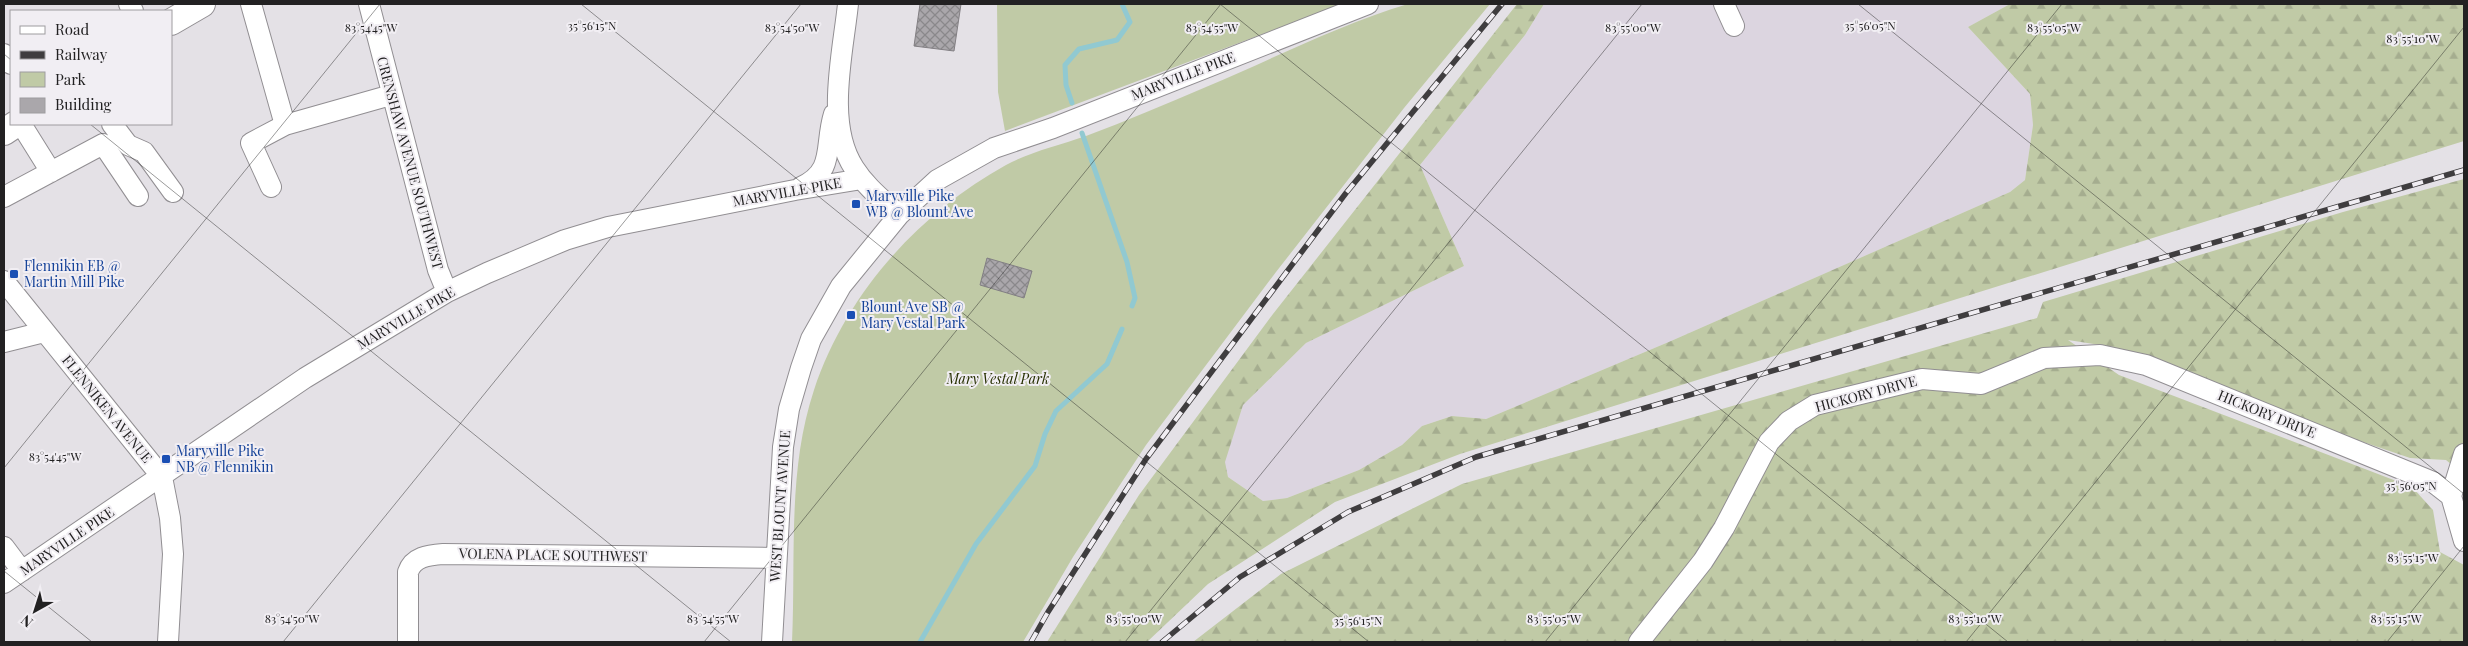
<svg xmlns="http://www.w3.org/2000/svg" width="2468" height="646" viewBox="0 0 2468 646" font-family="'Playfair Display',serif">
	<style>
		.built { fill: #dcd5e0 }
		.forest { fill: url(#forest-firs) }
		.green { fill: #c0caa6 }
		.lines { fill: none; stroke-linecap: round; stroke-linejoin: round }
		.stream { stroke: #91c9d1; stroke-width: 5 }
		.building { fill: url(#building-cross-hatch); stroke: #827f83 }
		.minor-casing { stroke: #918e92; stroke-width: 22 }
		.major-casing { stroke: #918e92; stroke-width: 28 }
		.minor { stroke: #fff; stroke-width: 20 }
		.major { stroke: #fff; stroke-width: 26 }
		.rail-casing { stroke: #3f3d3f; stroke-width: 5.5 }
		.rail { stroke: #f1eef3; stroke-width: 4; stroke-dasharray: 11; stroke-linecap: butt }
		.ticks { fill: none; stroke: #222122; stroke-width: 1; stroke-opacity: 0.45 }
		.transit-dot { fill: #1a4fb4; stroke: #f1eef3; stroke-width: 2 }
		.labels { text-anchor: middle; stroke-width: 4; stroke-linejoin: round; paint-order: stroke }
		.street-label { font-size: 14px; fill: #222122; stroke: #f1eef3 }
		.transit-label { font-size: 14px; fill: #164399; stroke: #f1eef3; text-anchor: start }
		.park-label { font-size: 14px; font-style: italic; fill: #262f00; stroke: #f1eef3 }
		.ticks-label { font-size: 12px; text-anchor: middle; fill: #222122; stroke: #f1eef3; stroke-width: 4; stroke-linejoin: round; paint-order: stroke }
	</style>
	<defs>
		<pattern id="forest-firs" width="22" height="20" patternUnits="userSpaceOnUse" patternTransform="scale(1.25)"><rect width="22" height="20" fill="#c0caa6"/><path d="M5 1l3.5 6h-7zM16 11l3.5 6h-7z" fill="#a5ad8f"/></pattern>
		<pattern id="building-cross-hatch" width="8" height="8" patternUnits="userSpaceOnUse" patternTransform="scale(1.25)"><rect width="8" height="8" fill="#aaa7ab"/><path d="M0 0l8 8M0 8l8-8" fill="none" stroke="#8a888b"/></pattern>
	</defs>
	<rect width="100%" height="100%" fill="#e4e1e6"/>
	<path class="built" d="M 1544,4 L 2010,4 L 1968,27 L 2030,94 L 2033,125 L 2025,180 L 2010,192 L 1671,341 L 1486,419 L 1452,416 L 1422,426 L 1402,445 L 1359,470 L 1287,498 L 1263,501 L 1228,477 L 1224,462 L 1243,405 L 1306,343 L 1464,266 L 1420,165 L 1525,35 Z"/>
	<path class="forest" d="M 1517,4 L 1544,4 L 1525,35 L 1420,165 L 1464,266 L 1306,343 L 1243,405 L 1225,462 L 1228,477 L 1263,501 L 1287,498 L 1359,470 L 1402,445 L 1422,426 L 1452,416 L 1486,419 L 1671,341 L 2010,192 L 2025,180 L 2033,125 L 2030,94 L 1968,27 L 2010,4 L 2464,4 L 2464,141 L 1460,454 L 1335,502 L 1208,584 L 1147,642 L 1047,642 L 1139,495 L 1273,314 Z
		M 2464,179 L 2464,475 L 2446,460 L 2410,458 L 2328,430 L 2113,347 L 2068,340 L 2119,375 L 2412,487 L 2433,510 L 2440,552 L 2464,565 L 2464,642 L 1193,642 L 1281,574 L 1462,484 L 2037,318 L 2043,302 L 2343,212 Z"/>
	<path class="green" d="M 997,4 L 1342,4 L 1005,131 L 998,92 Z
		M 1408,4 L 1490,4 L 1404,108 L 1276,272 L 1146,445 L 1073,557 L 1023,642 L 792,642 C 796,559 787,471 814,390 C 846,294 918,214 1006,165 C 1030,152 1060,145 1086,136 C 1126,121 1166,104 1206,87 C 1273,59 1338,25 1408,4 Z"/>
	<g class="lines">
		<path class="stream" d="M 1072,103 L 1066,85 L 1065,65 L 1079,49 L 1117,40 L 1130,22 L 1122,4
			M 1082,133 L 1127,262 L 1135,298 L 1132,306
			M 920,642 L 976,544 L 1035,466 L 1045,434 L 1056,411 L 1107,364 L 1122,329"/>
	</g>
	<path class="building" d="M 920,4 L 961,4 L 954,51 L 914,46 Z
		M 987,258 L 1032,271 L 1024,298 L 980,285 Z"/>
	<g class="lines">
		<g class="minor-casing">
			<path id="minor" d="M 129,4 L 133,11
				M 251,4 L 285,125
				M 369,4 L 438,270 L 447,292
				M 848,4 C 843,53 825,124 854,168 C 866,187 883,200 899,215
				M 1724,4 L 1734,26
				M 4,54 L 11,64
				M 21,124 L 51,172
				M 112,124 L 128,145 L 144,152 L 173,192
				M 271,187 L 251,143 L 285,125 L 391,95
				M 801,187 C 836,171 824,146 834,114
				M 4,197 L 103,144 L 138,196
				M 4,281 L 162,477 L 170,518 L 173,554 L 168,642
				M 4,342 L 44,332
				M 2464,454 L 2451,496 L 2464,541
				M 4,547 L 22,571
				M 4,583 L 305,378 L 447,292 L 487,273 L 565,240 L 608,227 L 795,190 L 862,179
				M 408,642 L 408,572 C 413,557 428,555 443,554 L 775,558
				M 772,642 L 783,447 L 789,409 L 801,368 L 811,339 L 841,286 L 899,215 L 937,180 L 994,148 L 1053,128 L 1368,4
				M 1639,642 L 1703,561 L 1724,528 L 1769,442 L 1789,421 L 1815,405 L 1922,379 L 1981,384 L 2044,358 L 2100,355 L 2146,365 L 2433,482 L 2451,496"/>
		</g>
		<g class="major-casing">
			<path id="major" d="M 171,22 L 202,4
				M 4,132 L 16,124"/>
		</g>
		<use href="#minor" class="minor"/>
		<use href="#major" class="major"/>
		<g class="rail-casing">
			<path id="rail" d="M 1031,642 L 1048,612 L 1146,459 L 1346,193 L 1502,4
				M 1162,642 L 1240,577 L 1348,512 L 1476,457 L 2464,170"/>
		</g>
		<use href="#rail" class="rail"/>
	</g>
	<path class="ticks" d="M 581,4 L 1369,642M 1220,4 L 2008,642M 1858,4 L 2464,494M 4,54 L 11,60M 90,124 L 731,642M 4,468 L 380,4M 4,571 L 92,642M 283,642 L 801,4M 704,642 L 1221,4M 1125,642 L 1642,4M 1545,642 L 2062,4M 1966,642 L 2464,27M 2387,642 L 2464,546"/>
	<g class="transit-dot">
		<rect x="851" y="199" width="10" height="10" rx="2.5"/>
		<rect x="9" y="269" width="10" height="10" rx="2.5"/>
		<rect x="846" y="310" width="10" height="10" rx="2.5"/>
		<rect x="161" y="454" width="10" height="10" rx="2.5"/>
	</g>
	<g class="labels">
		<g class="street-label">
			<text transform="translate(1183 76) rotate(-21)" y="5">MARYVILLE PIKE</text>
			<text transform="translate(410 163) rotate(75)" y="5">CRENSHAW AVENUE SOUTHWEST</text>
			<text transform="translate(787 192) rotate(-10)" y="5">MARYVILLE PIKE</text>
			<text transform="translate(406 318) rotate(-30)" y="5">MARYVILLE PIKE</text>
			<text transform="translate(1866 394) rotate(-15)" y="5">HICKORY DRIVE</text>
			<text transform="translate(107 409) rotate(51)" y="5">FLENNIKEN AVENUE</text>
			<text transform="translate(2267 414) rotate(22)" y="5">HICKORY DRIVE</text>
			<text transform="translate(780 506) rotate(-86)" y="5">WEST BLOUNT AVENUE</text>
			<text transform="translate(67 541) rotate(-34)" y="5">MARYVILLE PIKE</text>
			<text transform="translate(553 555) rotate(1)" y="5">VOLENA PLACE SOUTHWEST</text>
		</g>
		<g class="transit-label">
			<text x="866" y="201">Maryville Pike<tspan x="866" dy="16">WB @ Blount Ave</tspan></text>
			<text x="24" y="271">Flennikin EB @<tspan x="24" dy="16">Martin Mill Pike</tspan></text>
			<text x="861" y="312">Blount Ave SB @<tspan x="861" dy="16">Mary Vestal Park</tspan></text>
			<text x="176" y="456">Maryville Pike<tspan x="176" dy="16">NB @ Flennikin</tspan></text>
		</g>
		<g class="park-label">
			<text x="998" y="384">Mary Vestal Park</text>
		</g>
	</g>
	<g class="ticks-label">
		<text x="592" y="30">35°56'15"N</text>
		<text x="1870" y="30">35°56'05"N</text>
		<text x="371" y="32">83°54'45"W</text>
		<text x="792" y="32">83°54'50"W</text>
		<text x="1212" y="32">83°54'55"W</text>
		<text x="1633" y="32">83°55'00"W</text>
		<text x="2054" y="32">83°55'05"W</text>
		<text x="2413" y="43">83°55'10"W</text>
		<text x="55" y="461">83°54'45"W</text>
		<text x="2411" y="490">35°56'05"N</text>
		<text x="2413" y="562">83°55'15"W</text>
		<text x="292" y="623">83°54'50"W</text>
		<text x="713" y="623">83°54'55"W</text>
		<text x="1134" y="623">83°55'00"W</text>
		<text x="1554" y="623">83°55'05"W</text>
		<text x="1975" y="623">83°55'10"W</text>
		<text x="2396" y="623">83°55'15"W</text>
		<text x="1358" y="625">35°56'15"N</text>
	</g>
	<rect width="2468" height="646" fill="none" stroke="#222122" stroke-width="10"/>
	<rect x="10" y="10" width="162" height="115" fill="#f1eef3" stroke="#9e9c9f"/>
	<rect x="20" y="26" width="25" height="8" fill="#ffffff" stroke="#9e9c9f"/>
	<text x="55" y="35" font-size="15" fill="#222122">Road</text>
	<rect x="20" y="51" width="25" height="8" fill="#3f3d3f" stroke="#9e9c9f"/>
	<text x="55" y="60" font-size="15" fill="#222122">Railway</text>
	<rect x="20" y="72" width="25" height="15" fill="#c0caa6" stroke="#9e9c9f"/>
	<text x="55" y="85" font-size="15" fill="#222122">Park</text>
	<rect x="20" y="98" width="25" height="15" fill="#aaa7ab" stroke="#9e9c9f"/>
	<text x="55" y="110" font-size="15" fill="#222122">Building</text>
	<g transform="translate(35 611) rotate(219)" stroke="#f1eef3" stroke-width="4" paint-order="stroke">
	<path d="M0-4L9 19L0 12L-9 19Z" fill="#222122"/>
	<text y="-8" font-size="14" font-weight="bold" text-anchor="middle" fill="#222122">N</text>
	</g>
</svg>
